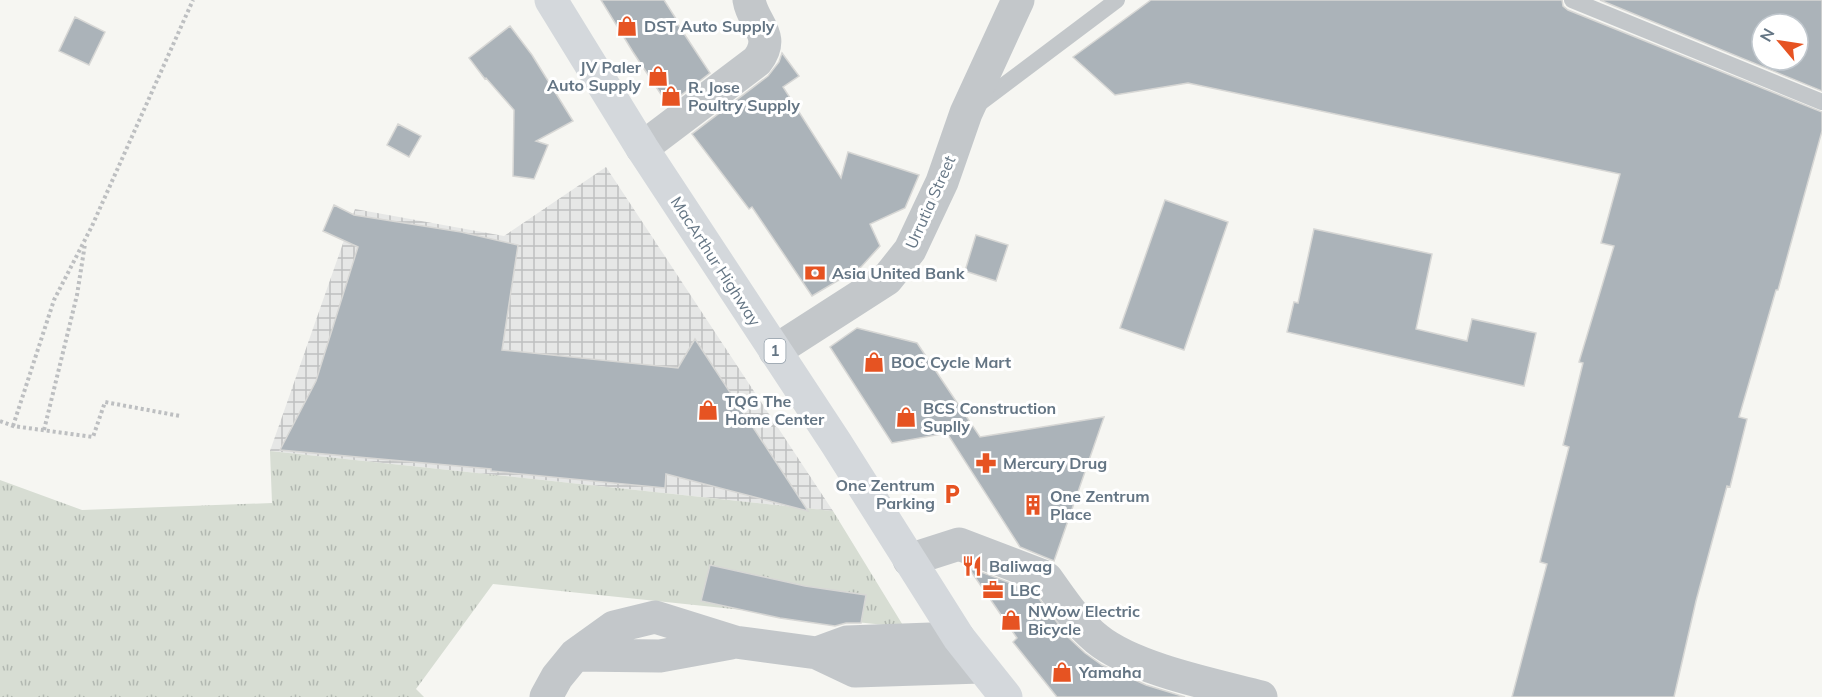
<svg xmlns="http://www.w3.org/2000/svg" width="1822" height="697" viewBox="0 0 1822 697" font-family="Mulish,sans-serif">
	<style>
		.industrial { fill: url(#industrial-grid) }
		.grass { fill: url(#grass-tufts) }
		.building { fill: #abb3b9; stroke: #d7d7d5; stroke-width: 1.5; fill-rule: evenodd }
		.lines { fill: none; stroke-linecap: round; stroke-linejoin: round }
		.path { stroke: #bdbfc1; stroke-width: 4; stroke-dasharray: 3 3; stroke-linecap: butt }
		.service { stroke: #c3c7ca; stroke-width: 16 }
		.minor { stroke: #c3c7ca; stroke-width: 33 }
		.trunk { stroke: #d4d8dc; stroke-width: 33 }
		.labels { text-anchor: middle; stroke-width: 6; stroke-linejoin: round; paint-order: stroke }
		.shield { fill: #fff; stroke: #929ea9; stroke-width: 1.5 }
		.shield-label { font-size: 15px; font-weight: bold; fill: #647584 }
		.poi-label { font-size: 16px; font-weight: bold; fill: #647584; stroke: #fff; text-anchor: start }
		.street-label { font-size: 16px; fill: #647584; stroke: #fff }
	</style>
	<defs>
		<pattern id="industrial-grid" width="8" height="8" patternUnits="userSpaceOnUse" patternTransform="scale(1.5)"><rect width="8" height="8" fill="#e6e7e6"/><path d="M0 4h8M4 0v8" fill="none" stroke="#bec0c0"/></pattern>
		<pattern id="grass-tufts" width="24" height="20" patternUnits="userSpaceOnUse" patternTransform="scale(1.5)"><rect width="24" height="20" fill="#d7ddd3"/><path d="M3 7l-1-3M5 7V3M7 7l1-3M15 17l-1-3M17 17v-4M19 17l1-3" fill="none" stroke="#b2b8b1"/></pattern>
	</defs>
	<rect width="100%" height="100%" fill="#f6f6f2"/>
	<path class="industrial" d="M 606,167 L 833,511 L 270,451 L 355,209 L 504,236 Z"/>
	<path class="grass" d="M 270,451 L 833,511 L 904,627 L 493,584 L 416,689 L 424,697 L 0,697 L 0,480 L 82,510 L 272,503 Z"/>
	<path class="building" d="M 601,0 L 664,0 L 678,22 L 677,23 L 710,73 L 668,105 L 633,52 Z
		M 1151,0 L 1562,0 L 1563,6 L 1568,10 L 1822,112 L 1822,131 L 1778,290 L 1776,290 L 1739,417 L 1747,419 L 1730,487 L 1727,486 L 1696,601 L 1674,697 L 1512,697 L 1547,564 L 1540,562 L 1569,447 L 1563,445 L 1583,363 L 1579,362 L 1614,246 L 1601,243 L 1620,174 L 1188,83 L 1115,95 L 1073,57 Z
		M 1600,0 L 1822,0 L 1822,91 ZM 1762,24 L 1798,24 L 1798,60 L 1762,60 Z
		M 75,17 L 105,32 L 89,65 L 59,51 Z
		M 510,26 L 532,55 L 573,121 L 536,141 L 548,145 L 534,179 L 513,176 L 514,110 L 486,78 L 485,79 L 469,58 Z
		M 782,53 L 799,76 L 783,87 L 841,178 L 848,152 L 919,175 L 905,208 L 870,224 L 880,246 L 861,267 L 812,296 L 752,207 L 749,209 L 692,134 L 768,76 L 779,62 Z
		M 398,124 L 421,136 L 409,157 L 387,145 Z
		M 1165,200 L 1228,222 L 1184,350 L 1120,328 Z
		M 334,205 L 354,215 L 461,232 L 518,245 L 502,350 L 678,368 L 695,339 L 808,511 L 666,474 L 665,488 L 491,471 L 491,469 L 280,450 L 316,381 L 358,247 L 323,231 Z
		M 1314,229 L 1432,254 L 1416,329 L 1467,341 L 1472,319 L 1536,333 L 1524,386 L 1287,332 L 1294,302 L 1298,303 Z
		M 976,235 L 1008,245 L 996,281 L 965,271 Z
		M 857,328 L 917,343 L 980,437 L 1104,417 L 1054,561 L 1020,547 L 947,433 L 892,443 L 830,347 Z
		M 710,565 L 805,586 L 866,595 L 861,623 L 846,623 L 835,626 L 780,618 L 701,601 Z
		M 968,567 L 1034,592 L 1069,638 L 1085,653 L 1102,665 L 1146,685 L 1185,697 L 1057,697 L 1013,642 L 1017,638 Z"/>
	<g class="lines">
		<path class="path" d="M 0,421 L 13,426 L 93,437 L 105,402 L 180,416
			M 13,426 L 54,300 L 92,226 L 193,0
			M 44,430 L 77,295 L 85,244"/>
		<path class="service" d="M 1572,0 L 1822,102
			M 976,106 L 1117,0"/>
		<path class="minor" d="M 642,148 L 757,61 C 777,35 753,25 749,0
			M 775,351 L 887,279 L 910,250 L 942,182 L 966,113 L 1018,0
			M 909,560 L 959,544 L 1043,576 L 1047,579 C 1062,600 1077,623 1097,639 C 1134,669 1215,685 1261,697
			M 817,653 L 847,642 L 959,638
			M 575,655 L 660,656 L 731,643
			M 546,697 L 557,677 L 575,655 L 614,627 L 655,617 L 735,642 L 817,653 L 855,671 L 981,667"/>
		<path class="trunk" d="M 551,0 L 642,148 L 836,443 L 959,638 L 1006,697"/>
	</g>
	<defs>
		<g id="shop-bare" transform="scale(1.62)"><path d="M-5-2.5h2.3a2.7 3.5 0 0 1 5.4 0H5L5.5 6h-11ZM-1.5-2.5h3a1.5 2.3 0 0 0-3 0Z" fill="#e65322" stroke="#fff" stroke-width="2.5" paint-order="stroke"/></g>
		<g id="bank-bare" transform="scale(1.62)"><path d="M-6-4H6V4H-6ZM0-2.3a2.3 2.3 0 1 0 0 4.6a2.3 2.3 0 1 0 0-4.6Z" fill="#e65322" stroke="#fff" stroke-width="2.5" paint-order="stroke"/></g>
		<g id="pharmacy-bare" transform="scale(1.62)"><path d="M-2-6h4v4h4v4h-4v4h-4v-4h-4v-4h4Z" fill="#e65322" stroke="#fff" stroke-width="2.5" paint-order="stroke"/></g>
		<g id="parking-bare" transform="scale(1.62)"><path d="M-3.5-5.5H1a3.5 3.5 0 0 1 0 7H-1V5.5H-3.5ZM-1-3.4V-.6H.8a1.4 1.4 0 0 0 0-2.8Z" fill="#e65322" stroke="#fff" stroke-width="2.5" paint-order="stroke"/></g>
		<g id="building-bare" transform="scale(1.62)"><path d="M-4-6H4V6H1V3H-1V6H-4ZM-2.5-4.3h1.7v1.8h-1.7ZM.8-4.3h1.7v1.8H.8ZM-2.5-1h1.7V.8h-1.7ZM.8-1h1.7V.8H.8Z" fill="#e65322" stroke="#fff" stroke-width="2.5" paint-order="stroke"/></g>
		<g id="restaurant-bare" transform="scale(1.62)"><path d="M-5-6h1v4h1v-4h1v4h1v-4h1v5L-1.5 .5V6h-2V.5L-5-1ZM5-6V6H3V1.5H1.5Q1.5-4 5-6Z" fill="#e65322" stroke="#fff" stroke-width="2.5" paint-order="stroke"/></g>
		<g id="office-bare" transform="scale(1.62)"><path d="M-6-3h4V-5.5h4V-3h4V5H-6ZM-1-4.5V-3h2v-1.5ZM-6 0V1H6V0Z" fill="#e65322" stroke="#fff" stroke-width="2.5" paint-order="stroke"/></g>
	</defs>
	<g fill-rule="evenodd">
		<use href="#shop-bare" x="627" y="26"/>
		<use href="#shop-bare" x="658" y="76"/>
		<use href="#shop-bare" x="671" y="96"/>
		<use href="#bank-bare" x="815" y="273"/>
		<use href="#shop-bare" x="874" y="362"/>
		<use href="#shop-bare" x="708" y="410"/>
		<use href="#shop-bare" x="906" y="417"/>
		<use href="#pharmacy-bare" x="986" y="463"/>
		<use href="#parking-bare" x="952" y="494"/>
		<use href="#building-bare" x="1033" y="505"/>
		<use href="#restaurant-bare" x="972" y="566"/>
		<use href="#office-bare" x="993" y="590"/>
		<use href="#shop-bare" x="1011" y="620"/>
		<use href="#shop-bare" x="1062" y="672"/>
	</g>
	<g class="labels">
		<rect class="shield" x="764.5" y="339" width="21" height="24" rx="4.5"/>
		<g class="shield-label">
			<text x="775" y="356">1</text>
		</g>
		<g class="poi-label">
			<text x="644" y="32">DST Auto Supply</text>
			<text x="641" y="73" text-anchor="end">JV Paler<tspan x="641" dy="18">Auto Supply</tspan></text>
			<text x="688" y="93">R. Jose<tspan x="688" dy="18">Poultry Supply</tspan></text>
			<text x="832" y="279">Asia United Bank</text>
			<text x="891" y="368">BOC Cycle Mart</text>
			<text x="725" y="407">TQG The<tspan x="725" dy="18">Home Center</tspan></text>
			<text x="923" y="414">BCS Construction<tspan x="923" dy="18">Suplly</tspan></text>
			<text x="1003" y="469">Mercury Drug</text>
			<text x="935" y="491" text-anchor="end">One Zentrum<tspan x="935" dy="18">Parking</tspan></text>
			<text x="1050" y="502">One Zentrum<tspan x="1050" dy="18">Place</tspan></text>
			<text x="989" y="572">Baliwag</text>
			<text x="1010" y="596">LBC</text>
			<text x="1028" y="617">NWow Electric<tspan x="1028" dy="18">Bicycle</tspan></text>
			<text x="1079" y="678">Yamaha</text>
		</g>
		<g class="street-label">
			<text transform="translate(930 202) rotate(-66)" y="6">Urrutia Street</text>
			<text transform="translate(716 261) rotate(57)" y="6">MacArthur Highway</text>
		</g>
	</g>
	<g transform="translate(1780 42) rotate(299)"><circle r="28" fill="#ffffff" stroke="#c1c8ce" stroke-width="1.5"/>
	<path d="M0-4.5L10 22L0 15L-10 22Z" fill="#e65322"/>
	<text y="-9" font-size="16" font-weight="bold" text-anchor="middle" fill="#647584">N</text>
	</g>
</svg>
